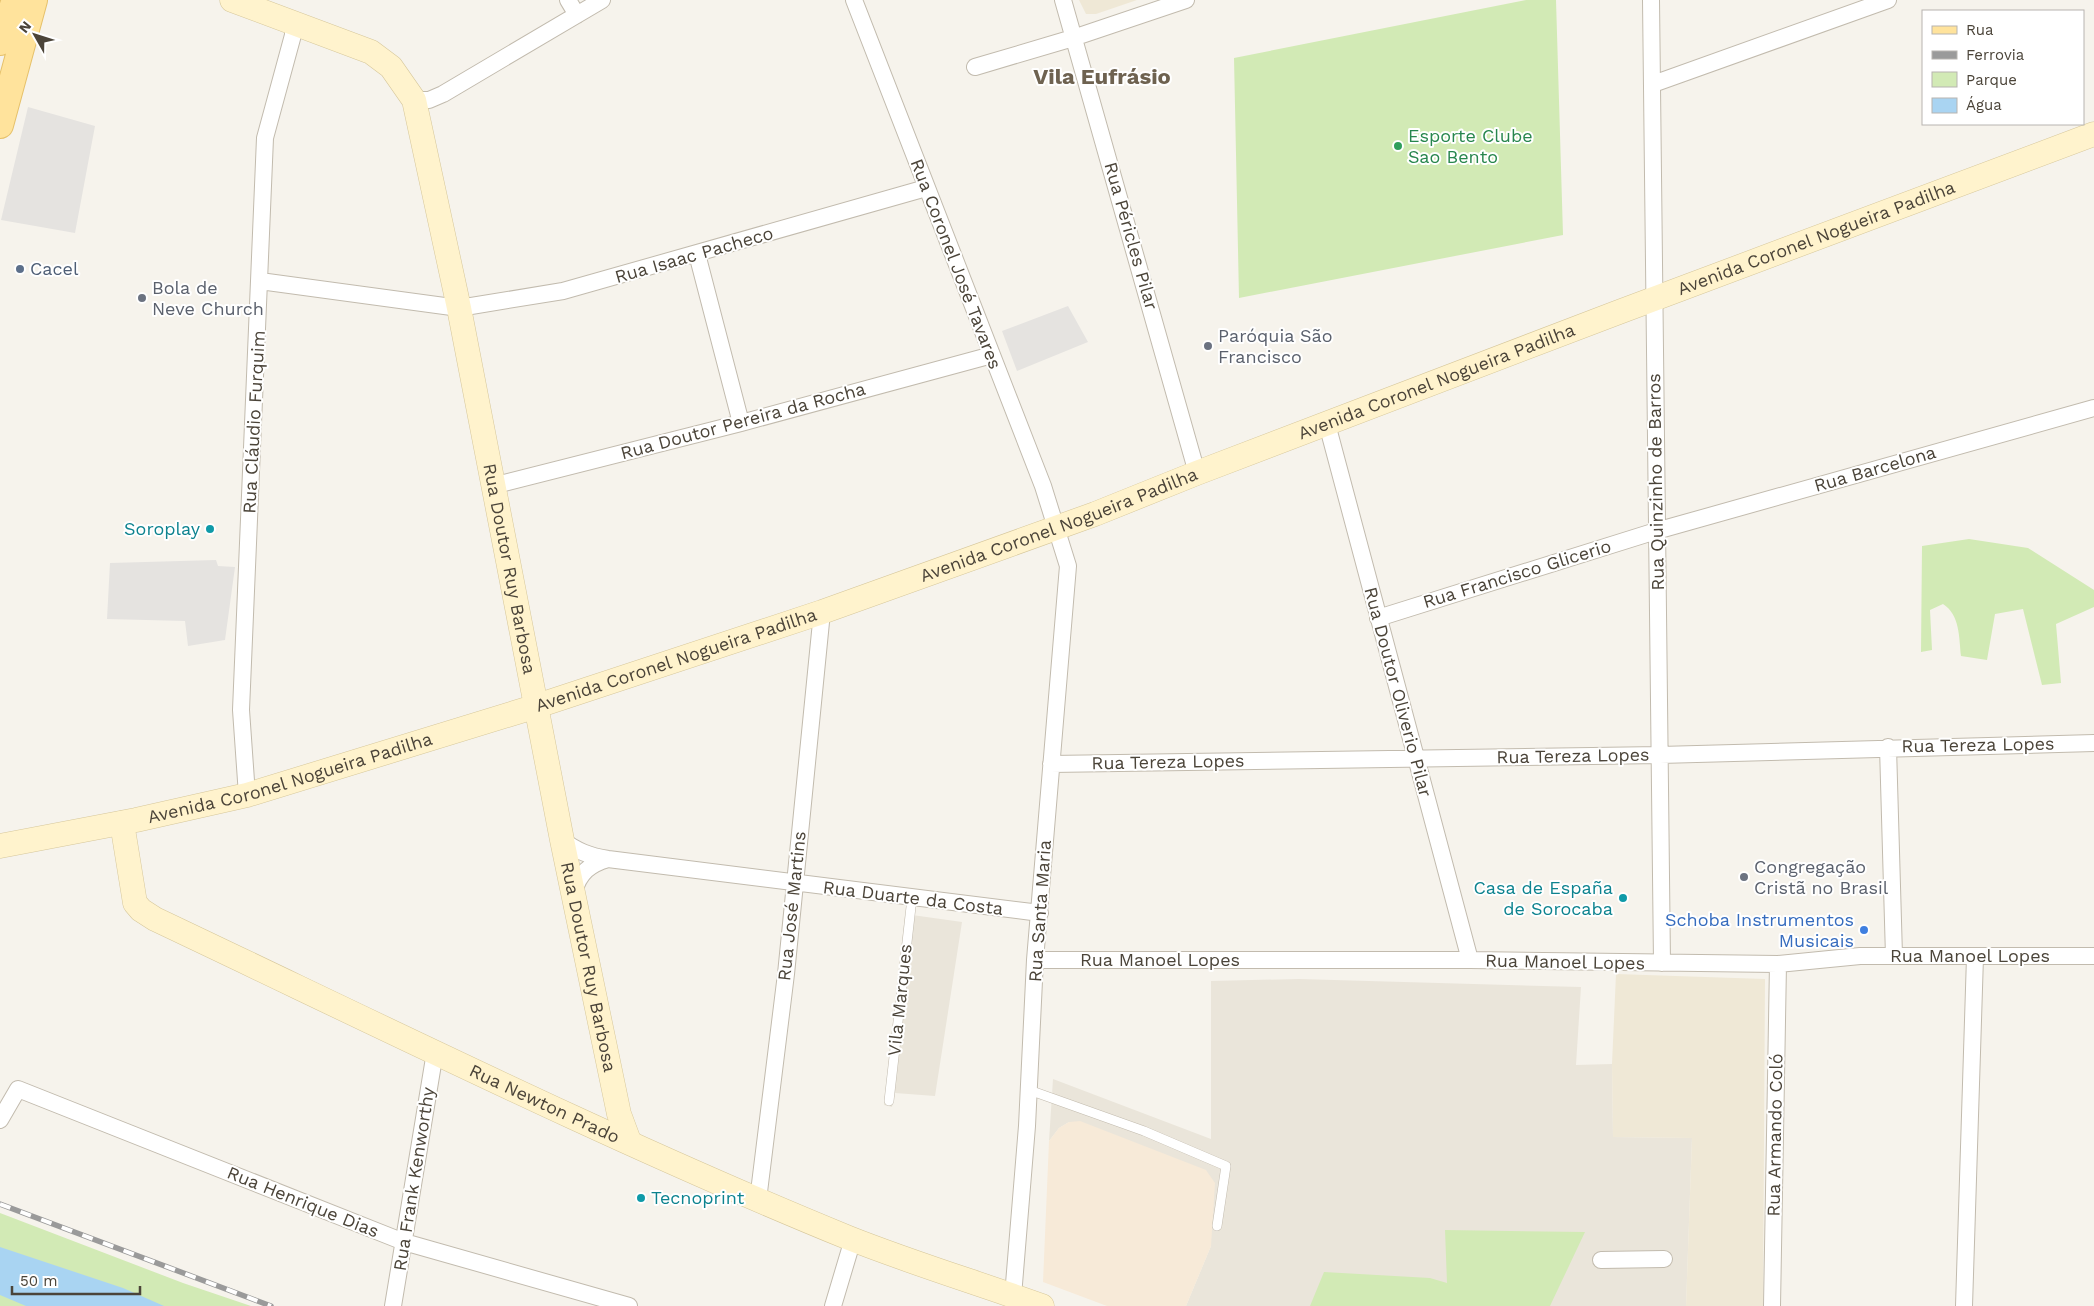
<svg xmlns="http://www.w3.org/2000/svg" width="2094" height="1306" viewBox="0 0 2094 1306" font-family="'Work Sans',sans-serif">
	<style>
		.residential { fill: #eae5da }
		.commercial { fill: #f7ead8 }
		.education { fill: #efe8d6 }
		.green { fill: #d2eab5 }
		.parking { fill: #e5e3e0 }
		.water { fill: #a9d4f2 }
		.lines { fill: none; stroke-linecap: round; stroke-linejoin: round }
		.lane-casing { stroke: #c2bbae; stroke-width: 10 }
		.street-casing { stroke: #c2bbae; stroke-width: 18 }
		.secondary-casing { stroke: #d6c79b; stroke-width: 25 }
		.primary-casing { stroke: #e6c16a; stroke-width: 28 }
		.lane { stroke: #fff; stroke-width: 9 }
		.street { stroke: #fff; stroke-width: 16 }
		.secondary { stroke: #fff3cd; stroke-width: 24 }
		.primary { stroke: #ffe39c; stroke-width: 26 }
		.rail-casing { stroke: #9a9a9a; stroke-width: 5.5 }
		.rail { stroke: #fff; stroke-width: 4; stroke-dasharray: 11; stroke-linecap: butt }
		.leisure-dot { fill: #2e9e5b; stroke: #fff; stroke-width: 2 }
		.service-dot { fill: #5c6f8a; stroke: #fff; stroke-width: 2 }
		.worship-dot { fill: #6b7280; stroke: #fff; stroke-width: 2 }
		.culture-dot { fill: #0f9aa8; stroke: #fff; stroke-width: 2 }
		.shop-dot { fill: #3f7fe0; stroke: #fff; stroke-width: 2 }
		.labels { text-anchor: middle; stroke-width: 4; stroke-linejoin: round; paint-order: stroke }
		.leisure-label { font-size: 18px; fill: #27864d; stroke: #fff; text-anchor: start }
		.street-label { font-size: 18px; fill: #4b4439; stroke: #fff }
		.service-label { font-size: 18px; fill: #4e5e75; stroke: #fff; text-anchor: start }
		.worship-label { font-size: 18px; fill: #5b616d; stroke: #fff; text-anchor: start }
		.culture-label { font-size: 18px; fill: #0d838f; stroke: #fff; text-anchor: end }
		.shop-label { font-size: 18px; fill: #366cbe; stroke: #fff; text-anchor: end }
		.district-label { font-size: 22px; font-weight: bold; fill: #6e6250; stroke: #fff }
	</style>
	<rect width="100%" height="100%" fill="#f6f3ec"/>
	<path class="residential" d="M905,914L962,922L935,1096L895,1093L892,1107L884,1105Z
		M1299,979L1581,987L1576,1065L1612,1064L1613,1137L1692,1138L1686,1306H1186L1211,1246L1069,1122L1059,1128L1049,1141L1053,1079L1211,1139V981Z"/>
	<path class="commercial" d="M1080,1121L1206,1170L1215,1183L1211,1246L1186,1306H1107L1043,1282L1049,1141L1059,1128L1069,1122Z"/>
	<path class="education" d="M1079,0H1137L1096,14H1086Z
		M1616,974L1765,979L1763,1306H1686L1692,1138L1613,1137L1612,1064Z"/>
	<path class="green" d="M1526,0H1556L1563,235L1239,298L1234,58Z
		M1969,539L2028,548L2094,590V607L2056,624L2061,683L2042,685L2023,609L1995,614L1987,660L1961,656C1959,637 1960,615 1943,604L1930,610L1932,650L1921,652L1922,546Z
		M0,1213L183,1283L251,1306H0Z
		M1445,1230L1585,1232L1550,1306H1310L1324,1272L1430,1278L1447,1283Z"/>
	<path class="parking" d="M28,107L95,126L75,233L1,220Z
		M1068,306L1088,342L1017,371L1002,331Z
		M216,560L218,566L235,567L225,640L188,646L185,621L107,619L110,563Z"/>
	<path class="water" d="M0,1247L123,1288L164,1306H26L0,1295Z"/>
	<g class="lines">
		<g class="lane-casing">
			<path id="lane" d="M1029,1090L1144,1131L1226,1166L1217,1226
				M889,1101L912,898"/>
		</g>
		<g class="street-casing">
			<path id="street" d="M568,0L577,15
				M854,0L1043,486L1068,566L1035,960L1027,1126L1013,1296
				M1063,0L1197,473
				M1651,0L1662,963
				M975,67L1073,38L1186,0
				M1653,84L1888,0
				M414,100H429L443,94L602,0
				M697,254L741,423
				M260,281L459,308L563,291L926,188
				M1327,424L1470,960
				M492,486L741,423L992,355
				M1378,618L1656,531L2094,408
				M1888,747L1894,956
				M1051,764L1660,755L2094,743
				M247,795L241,710L265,138L293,35V22
				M562,840C577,851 589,856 608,859L1040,913
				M574,892C579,873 590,864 608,859
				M1035,960H1470L1778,964L1860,956H2094
				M0,1120L18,1089L404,1242L629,1306
				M758,1200L786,974L822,612
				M1601,1260L1664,1259
				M393,1306L435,1052
				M833,1306L853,1239
				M1772,1306L1778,964
				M1964,1306L1975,957"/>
		</g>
		<g class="secondary-casing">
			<g id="secondary">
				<path id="s1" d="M232,0L371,52L391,67L414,100L459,308L562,840L619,1114L629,1141"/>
				<path id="s2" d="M122,823L135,903L141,910L155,919C385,1028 614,1142 849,1238C912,1263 978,1283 1042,1306"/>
				<path id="s3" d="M0,846L136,820L247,795L537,706L822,612L1095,514L1197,473L1619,312L2094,134"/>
			</g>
		</g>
		<g class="primary-casing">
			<path id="primary" d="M0,42L15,0
				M0,125L34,0"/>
		</g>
		<use href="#lane" class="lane"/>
		<use href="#street" class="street"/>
		<use href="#secondary" class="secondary"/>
		<use href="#primary" class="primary"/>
		<g class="rail-casing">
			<path id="rail" d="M0,1204L271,1306"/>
		</g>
		<use href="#rail" class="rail"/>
	</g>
	<circle class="leisure-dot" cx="1398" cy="146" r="5"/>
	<circle class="service-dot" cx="20" cy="269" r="5"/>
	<g class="worship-dot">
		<circle cx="142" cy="298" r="5"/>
		<circle cx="1208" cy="346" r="5"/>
		<circle cx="1744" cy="877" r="5"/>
	</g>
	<g class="culture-dot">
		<circle cx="210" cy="529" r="5"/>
		<circle cx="1623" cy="898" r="5"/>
		<circle cx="641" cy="1198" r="5"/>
	</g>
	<circle class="shop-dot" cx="1864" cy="930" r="5"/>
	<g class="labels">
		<g class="leisure-label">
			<text x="1408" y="142">Esporte Clube<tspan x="1408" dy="21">Sao Bento</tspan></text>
		</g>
		<g class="street-label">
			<text transform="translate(1131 236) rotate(74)" y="6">Rua Péricles Pilar</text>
			<text dy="6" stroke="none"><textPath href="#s3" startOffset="1918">Avenida Coronel Nogueira Padilha</textPath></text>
			<text transform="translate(694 255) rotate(-16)" y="6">Rua Isaac Pacheco</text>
			<text transform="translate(956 264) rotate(69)" y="6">Rua Coronel José Tavares</text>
			<text dy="6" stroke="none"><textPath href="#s3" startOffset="1512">Avenida Coronel Nogueira Padilha</textPath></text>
			<text transform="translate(743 421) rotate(-15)" y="6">Rua Doutor Pereira da Rocha</text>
			<text transform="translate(254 422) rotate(-87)" y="6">Rua Cláudio Furquim</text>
			<text transform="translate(1875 469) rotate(-16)" y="6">Rua Barcelona</text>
			<text transform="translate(1656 482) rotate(-91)" y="6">Rua Quinzinho de Barros</text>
			<text dy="6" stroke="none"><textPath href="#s3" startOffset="1108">Avenida Coronel Nogueira Padilha</textPath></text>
			<text dy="6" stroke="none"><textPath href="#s1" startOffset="692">Rua Doutor Ruy Barbosa</textPath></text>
			<text transform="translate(1517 574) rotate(-17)" y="6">Rua Francisco Glicerio</text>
			<text dy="6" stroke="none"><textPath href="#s3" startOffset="702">Avenida Coronel Nogueira Padilha</textPath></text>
			<text transform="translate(1398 692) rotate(75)" y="6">Rua Doutor Oliverio Pilar</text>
			<text transform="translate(1978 745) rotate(-1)" y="6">Rua Tereza Lopes</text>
			<text transform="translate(1573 756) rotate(-1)" y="6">Rua Tereza Lopes</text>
			<text transform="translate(1168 762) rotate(-1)" y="6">Rua Tereza Lopes</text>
			<text dy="6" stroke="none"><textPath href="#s3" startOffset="298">Avenida Coronel Nogueira Padilha</textPath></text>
			<text transform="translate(913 898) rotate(7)" y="6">Rua Duarte da Costa</text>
			<text transform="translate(792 906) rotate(-84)" y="6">Rua José Martins</text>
			<text transform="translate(1040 911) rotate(-86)" y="6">Rua Santa Maria</text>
			<text x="1970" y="962">Rua Manoel Lopes</text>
			<text x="1160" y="966">Rua Manoel Lopes</text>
			<text transform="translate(1565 962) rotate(1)" y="6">Rua Manoel Lopes</text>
			<text dy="6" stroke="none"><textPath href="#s1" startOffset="1098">Rua Doutor Ruy Barbosa</textPath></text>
			<text transform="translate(900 1000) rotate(-84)" y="6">Vila Marques</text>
			<text dy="6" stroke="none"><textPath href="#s2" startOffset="538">Rua Newton Prado</textPath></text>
			<text transform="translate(1775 1135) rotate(-89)" y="6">Rua Armando Coló</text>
			<text transform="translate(414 1179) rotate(-81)" y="6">Rua Frank Kenworthy</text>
			<text transform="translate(303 1202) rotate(22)" y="6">Rua Henrique Dias</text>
		</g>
		<g class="service-label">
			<text x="30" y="275">Cacel</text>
		</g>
		<g class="worship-label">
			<text x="152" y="294">Bola de<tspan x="152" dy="21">Neve Church</tspan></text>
			<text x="1218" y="342">Paróquia São<tspan x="1218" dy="21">Francisco</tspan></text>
			<text x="1754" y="873">Congregação<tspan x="1754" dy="21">Cristã no Brasil</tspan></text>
		</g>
		<g class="culture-label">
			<text x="200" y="535">Soroplay</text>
			<text x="1613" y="894">Casa de España<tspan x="1613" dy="21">de Sorocaba</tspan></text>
			<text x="651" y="1204" text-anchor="start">Tecnoprint</text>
		</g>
		<g class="shop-label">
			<text x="1854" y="926">Schoba Instrumentos<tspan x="1854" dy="21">Musicais</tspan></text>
		</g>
		<g class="district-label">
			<text x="1102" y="84">Vila Eufrásio</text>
		</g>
	</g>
	<rect x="1922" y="10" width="162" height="115" fill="#ffffff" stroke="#b7b4b0"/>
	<rect x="1932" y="26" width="25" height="8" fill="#ffe39c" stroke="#b7b4b0"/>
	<text x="1966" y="35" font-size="15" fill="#4b4439">Rua</text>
	<rect x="1932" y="51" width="25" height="8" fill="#9a9a9a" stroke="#b7b4b0"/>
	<text x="1966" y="60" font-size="15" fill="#4b4439">Ferrovia</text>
	<rect x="1932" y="72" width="25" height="15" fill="#d2eab5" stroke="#b7b4b0"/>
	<text x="1966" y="85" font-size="15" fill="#4b4439">Parque</text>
	<rect x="1932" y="98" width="25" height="15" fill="#a9d4f2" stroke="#b7b4b0"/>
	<text x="1966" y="110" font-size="15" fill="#4b4439">Água</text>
	<g transform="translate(35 35) rotate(309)" stroke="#ffffff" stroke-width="4" paint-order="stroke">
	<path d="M0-4L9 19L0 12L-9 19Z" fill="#4b4439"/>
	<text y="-8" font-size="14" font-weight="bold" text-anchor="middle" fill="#4b4439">N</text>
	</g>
	<path d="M12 1286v8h128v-8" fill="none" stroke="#4b4439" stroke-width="2.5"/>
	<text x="20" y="1286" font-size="15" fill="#4b4439" stroke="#ffffff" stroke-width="4" paint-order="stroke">50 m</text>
</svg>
